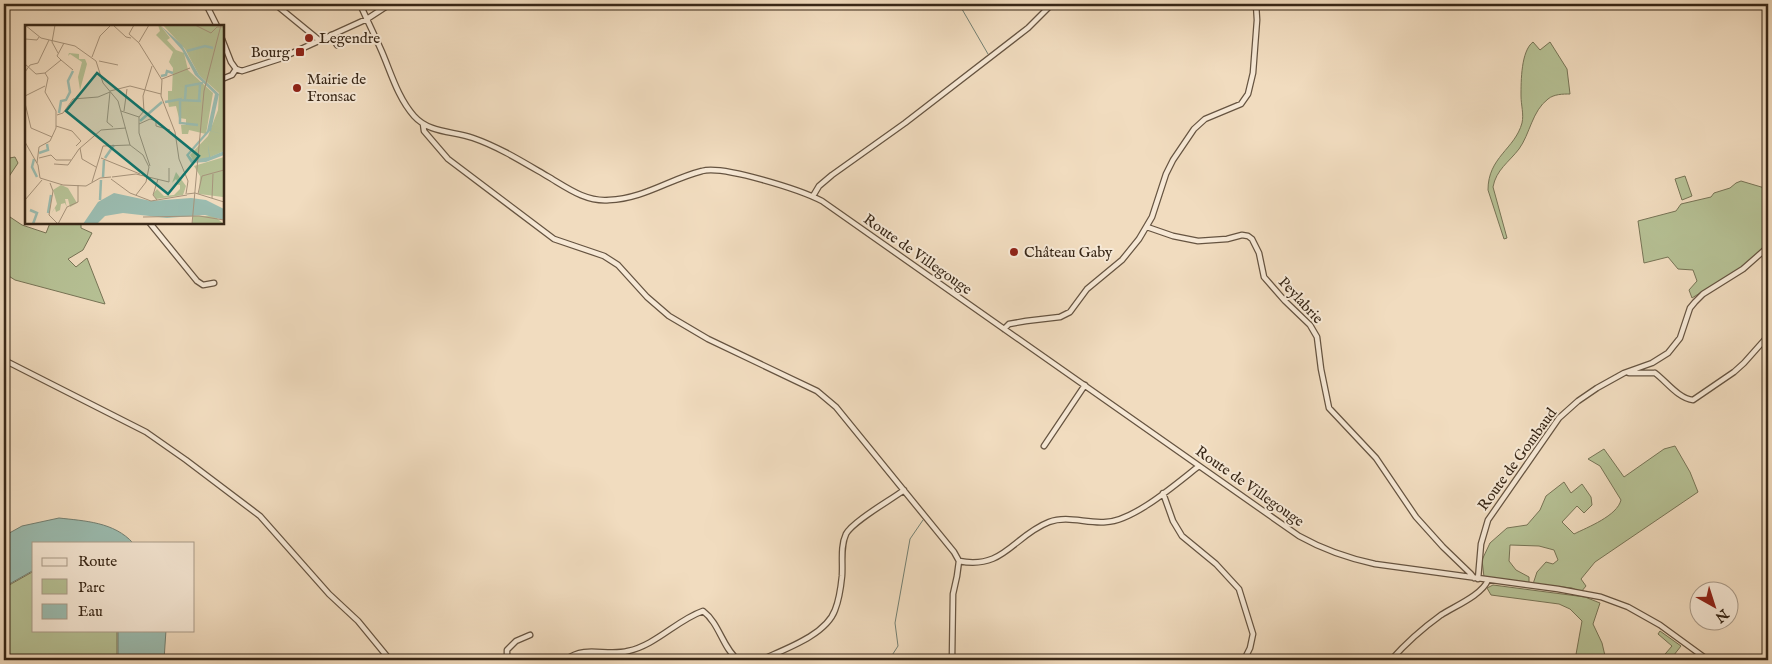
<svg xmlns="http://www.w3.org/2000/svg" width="1772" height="664" viewBox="0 0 1772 664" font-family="'IM FELL English',serif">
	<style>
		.green { fill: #b6c195; stroke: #777456 }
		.water { fill: #9bbcb0; stroke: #738073 }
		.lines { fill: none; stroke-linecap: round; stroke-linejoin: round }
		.stream { stroke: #738073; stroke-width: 1 }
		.minor-casing { stroke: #665441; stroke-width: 7 }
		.minor { stroke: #f6e8d5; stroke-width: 4.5 }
		.poi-dot { fill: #8f2418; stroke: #f6e8d5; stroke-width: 2 }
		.labels { text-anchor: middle; stroke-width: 4; stroke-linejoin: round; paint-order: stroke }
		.poi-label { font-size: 15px; fill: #382717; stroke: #f6e8d5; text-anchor: start }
		.street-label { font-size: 15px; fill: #382717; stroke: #f6e8d5 }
		.inset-river { fill: none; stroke: #9bbcb0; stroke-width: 2.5 }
		.inset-road { fill: none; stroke: #a7947c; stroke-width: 1 }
		.view { fill: #0f766e; fill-opacity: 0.15; stroke: #0f766e; stroke-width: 2.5 }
		.inset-edge { fill: none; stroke: #382717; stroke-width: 2.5 }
	</style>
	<rect width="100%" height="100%" fill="#f1dcbf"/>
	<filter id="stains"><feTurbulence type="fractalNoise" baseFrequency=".004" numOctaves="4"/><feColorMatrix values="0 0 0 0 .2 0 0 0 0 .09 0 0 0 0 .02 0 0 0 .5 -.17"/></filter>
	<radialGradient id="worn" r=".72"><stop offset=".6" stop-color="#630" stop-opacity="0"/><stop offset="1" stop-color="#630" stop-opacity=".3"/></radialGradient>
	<path class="green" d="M1533,42L1540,50L1550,42L1567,69L1570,94C1563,94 1554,94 1548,99C1532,111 1530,134 1519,149C1509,162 1496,170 1493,187L1507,238L1504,239L1488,190C1488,157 1515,149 1522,123C1524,114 1521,105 1521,96C1521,81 1521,51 1533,42Z
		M15,157L18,163L4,184V159Z
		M1685,176L1692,196L1682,200L1675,179Z
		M1741,181L1768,189V243L1743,266L1692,298L1689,290L1697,281L1693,270L1678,269L1668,257L1644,263L1638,221L1676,211L1681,204L1711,197L1714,193L1730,188L1736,183Z
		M4,213L22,225L46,233L50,223H81V228L92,233L83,250L68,259L76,267L87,258L105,304L15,280L4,273Z
		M1675,446L1690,472L1698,492L1595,562L1581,579L1586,586L1581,592L1572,588L1533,584L1537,572L1546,562L1553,564L1558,560L1554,550L1539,546L1510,545L1509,561L1516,570L1529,577V583L1484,577L1482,560L1490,543L1507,528L1527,525L1540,510L1546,496L1564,482L1571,493L1582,484L1591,497L1592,505L1584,513L1577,506L1562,522L1574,534C1588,527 1617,516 1621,500L1600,466L1588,459L1604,449L1624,477L1664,449Z
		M34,571V630H117V660H4V588Z
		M1493,585L1585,597L1600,603L1593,624L1602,643L1606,660H1575L1582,621L1570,609L1559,604L1491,595L1487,588Z
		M1660,631L1681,646L1670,660H1660L1672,646L1658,634Z"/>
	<path class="water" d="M59,518C85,521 114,522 133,543H34V570L4,587V536L22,526Z
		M118,630H166L164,660H118Z"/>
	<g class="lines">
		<path class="stream" d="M959,4L988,54
			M889,660L898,646L895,623L910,539L923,520"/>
		<g class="minor-casing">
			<path id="minor" d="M206,4L217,26
				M275,4L319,40
				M360,4C367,20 375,36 382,52C391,73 398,98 414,116C429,133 453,131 473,138C499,147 523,162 547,176C566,187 585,202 609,200C643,199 670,179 702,171C723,165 801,190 822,201L1299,536C1324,550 1347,558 1375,564L1558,589L1601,597L1628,607L1660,625L1708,660
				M331,35L337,45
				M222,39L231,62L236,69
				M236,69L242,71L279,59L367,19L390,4
				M222,79L232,75L236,69
				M423,124L424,131L448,159L554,239L604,256L618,265L647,297L669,316L708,339L817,391L836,407L954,552L959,561C1004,570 1013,536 1049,522C1068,515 1087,524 1106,522C1134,521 1177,483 1199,466
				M813,196L819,186L832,175L905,123L1028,28L1052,4
				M149,222L197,281L203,285L214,283
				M1147,227L1173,236L1198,241L1227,239L1242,235L1248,236L1252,239L1259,253L1264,277L1285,301L1310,325L1317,337L1321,369L1329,408L1376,458L1416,517L1443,547L1471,574L1474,578
				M1004,329L1009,324L1026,321L1060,317L1070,312L1087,289L1122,260L1139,239L1152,217L1166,174L1173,160L1194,129L1205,119L1241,104L1248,94L1253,73L1257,20L1256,4
				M4,360L146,432L186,460L260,516L329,594L358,621L390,660
				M1629,373H1655
				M1655,373C1666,381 1679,399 1693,400L1734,372L1744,363L1768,336
				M1044,446L1085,385
				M1163,493L1173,521L1182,536L1216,564L1239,589L1253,634L1250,648L1244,660
				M1478,579L1481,544L1488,520L1559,418L1578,401L1597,388L1624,373L1652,363L1668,353L1680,338L1690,308L1695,302L1703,294L1743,269L1768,247
				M507,660V650L516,641L530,635
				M565,660C587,644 605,657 628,651C656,645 677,620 703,611C720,624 722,647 738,660
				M761,660C785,649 826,635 835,610C839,600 841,586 842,576C843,562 840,547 846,534C853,521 891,500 904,490
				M952,660L953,594L957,576L959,561
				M1391,660C1406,643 1423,628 1441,615C1455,606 1482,595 1488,580"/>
		</g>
		<use href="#minor" class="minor"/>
	</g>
	<g class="poi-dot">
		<circle cx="309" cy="38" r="5"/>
		<rect x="295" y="47" width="10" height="10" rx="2.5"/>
		<circle cx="297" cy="88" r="5"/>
		<circle cx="1014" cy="252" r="5"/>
	</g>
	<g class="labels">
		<g class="poi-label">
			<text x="319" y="43">Legendre</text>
			<text x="290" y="57" text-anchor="end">Bourg</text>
			<text x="307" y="84">Mairie de<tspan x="307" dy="17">Fronsac</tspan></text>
			<text x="1024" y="257">Château Gaby</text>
		</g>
		<g class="street-label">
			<text transform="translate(918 254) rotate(35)" y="5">Route de Villegouge</text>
			<text transform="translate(1301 300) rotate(47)" y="5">Peylabrie</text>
			<text transform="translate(1517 459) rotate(-54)" y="5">Route de Gombaud</text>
			<text transform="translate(1250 486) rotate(35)" y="5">Route de Villegouge</text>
		</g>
	</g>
	<g transform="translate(25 25)">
		<rect width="199" height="199" fill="#f1dcbf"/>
		<path d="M133,0H135L145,13L142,15L151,25L159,28L163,45L188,68L181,109L164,105L163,109H157L156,100H161V94L154,93L151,81L144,82L143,77L154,74L143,76V66H147L148,43L144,37L148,27L131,10L135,6ZM138,0H199V126L179,135H168L165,130L183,111L193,85L194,68L174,50L160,24ZM44,28L54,29V34H60L62,39L55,65L53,52L57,37L45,29L43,31ZM199,132L198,172L174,169L175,151L169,141ZM151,147L161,161L158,170L131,174L128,169L132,164L139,171L149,170L155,164V160L150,159L153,158L151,154L147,158ZM36,160L43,163L52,178L45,182L43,174H40L42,183L40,178L36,179L35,185L31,187L30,183L26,189L32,179L28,165ZM168,191H189L199,199H167Z" fill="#b6c195"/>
		<path d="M135,0L157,20L174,50L194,69L186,106L197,109L185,106L164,130L168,135L184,132L183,119L185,132L199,126V130L181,137L166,138L161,130L182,106L190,69L170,50L157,25ZM89,168L126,176L166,173L181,175L199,184V195L180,190L142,193L98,188L80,191L72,199H58L73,177Z" fill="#9bbcb0"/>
		<path class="inset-river" d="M162,26L180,21L188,23M136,51L141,50L142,46L148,48M160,74L161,61L178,58M174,75L175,60M140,77L157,74M34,88L36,76L41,75L45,67L43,56L48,46M115,96L137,77M173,100L155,98V75L176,76M14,128L23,125L22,119M80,133L89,120M9,134L7,142L12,152M78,152L79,135M75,175L76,155M5,185L12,188L8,199M23,188L26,170"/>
		<path class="inset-road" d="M0,0L16,13L50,21L71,36L78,58L93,76L105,120L118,130L124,142L121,157L111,170M30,0L27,17L33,28M88,0L101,12L106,13M109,0L104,9L114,18L137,55L136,71L150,107L154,134L163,156L161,169M170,0L186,8L192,2H199M0,14L12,15L14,12M114,17L124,0M67,32L75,11L86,0M36,35L48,45M74,36L93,40M0,39L11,49L20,48M0,47L5,40L13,38L24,15M137,54L165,43M85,66L105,61L136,69M85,67L82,97L88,102M0,71L20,61M0,78L6,103L27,112M96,86L114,92V108L125,141M99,86L102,64M32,90L38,88L48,74L73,72L85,67M114,92L119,86L118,71L127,41M114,99L125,94L131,96V101L145,105M31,101L47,106L56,116L51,121M0,117L13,140L15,153M55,123L57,134L71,142M14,133L26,130L31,135H46M76,133L115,149M12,138L14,122L25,116L31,103V86L20,67L23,53L20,48L36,35L32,31L39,18M29,139L43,140L54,124L76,105L101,103M87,152L111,149L144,157V143M15,153L38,160L61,161L75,153L86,152M86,154L105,168L126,176L162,170M67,157L78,121L105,120M25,158L28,166L24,190L32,198M162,169L170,168L199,177M173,169L177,151L199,145M187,173L188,149M0,175L17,155M132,175L128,170L133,154M118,192L174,191L199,195M33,199L42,182L53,177V160M167,199L179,66L196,0"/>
		<path class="view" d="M72,48L174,131L143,169L41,86Z"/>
		<rect width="199" height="199" class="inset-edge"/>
	</g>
	<rect width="1772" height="664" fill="none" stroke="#f1dcbf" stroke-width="20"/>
	<rect x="5" y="5" width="1762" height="654" fill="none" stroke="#382717" stroke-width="2.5"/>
	<rect x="10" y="10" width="1752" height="644" fill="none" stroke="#382717"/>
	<rect x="32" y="542" width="162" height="90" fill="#f6e8d5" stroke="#aa9b89"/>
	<rect x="42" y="558" width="25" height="8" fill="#f6e8d5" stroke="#aa9b89"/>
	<text x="78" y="566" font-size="15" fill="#382717">Route</text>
	<rect x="42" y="579" width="25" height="15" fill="#b6c195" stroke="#aa9b89"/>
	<text x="78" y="592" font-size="15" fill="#382717">Parc</text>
	<rect x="42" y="604" width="25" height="15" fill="#9bbcb0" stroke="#aa9b89"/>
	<text x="78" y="616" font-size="15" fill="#382717">Eau</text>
	<g transform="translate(1714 606) rotate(141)"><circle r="24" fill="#f6e8d5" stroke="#aa9b89"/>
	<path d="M0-4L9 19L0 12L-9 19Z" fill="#8f2418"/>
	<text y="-8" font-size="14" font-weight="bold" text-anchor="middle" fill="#382717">N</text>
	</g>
	<rect width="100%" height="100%" filter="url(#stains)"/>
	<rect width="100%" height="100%" fill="url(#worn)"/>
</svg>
